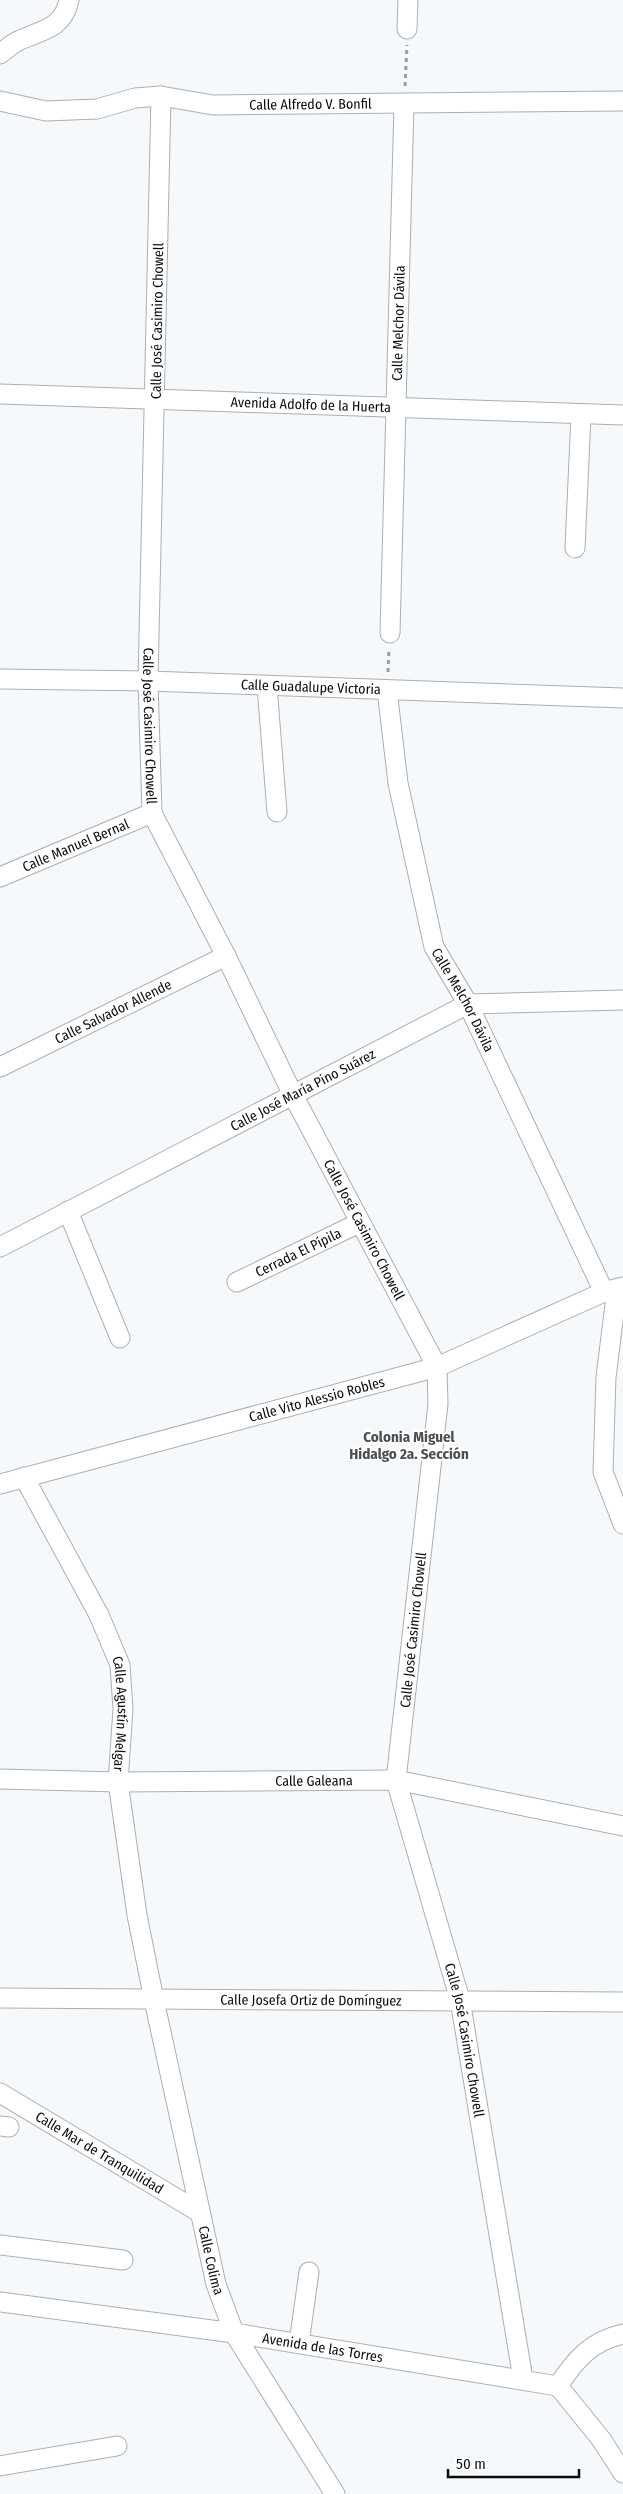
<svg xmlns="http://www.w3.org/2000/svg" width="623" height="2494" viewBox="0 0 623 2494" font-family="'Fira Sans Condensed',sans-serif">
	<style>
		.lines { fill: none; stroke-linecap: round; stroke-linejoin: round }
		.street-casing { stroke: #acaeb0; stroke-width: 21 }
		.path { stroke: #9b9d9f; stroke-width: 3; stroke-dasharray: 4 4; stroke-linecap: butt }
		.street { stroke: #fff; stroke-width: 19 }
		.labels { text-anchor: middle; stroke-width: 4; stroke-linejoin: round; paint-order: stroke }
		.street-label { font-size: 14px; fill: #0c0c0d; stroke: #fff }
		.neighbourhood-label { font-size: 15px; font-weight: bold; fill: #4c4e4f; stroke: #fff }
	</style>
	<rect width="100%" height="100%" fill="#f6f9fb"/>
	<g class="lines">
		<g class="street-casing">
			<g id="street">
				<path d="M407,29L408,0"/>
				<path d="M0,54C5,50 11,45 16,42C40,30 63,30 69,0"/>
				<path id="s1" d="M161,96L148,681L152,813L226,956L293,1095L437,1367L438,1404L396,1780L460,2000L523,2379"/>
				<path id="s2" d="M0,101L46,111L97,109L135,98L161,96L213,105L623,101"/>
				<path id="s3" d="M0,394L623,415"/>
				<path d="M575,548L581,415"/>
				<path id="s4" d="M390,633L404,104"/>
				<path id="s5" d="M0,679L148,681L623,698"/>
				<path d="M267,686L277,812"/>
				<path id="s6" d="M387,690L398,783L434,947L468,1004L604,1292"/>
				<path id="s7" d="M0,877L152,813"/>
				<path id="s8" d="M0,1067L226,956"/>
				<path d="M68,1211L120,1338"/>
				<path id="s9" d="M0,1247L468,1004L623,1000"/>
				<path id="s10" d="M237,1282L359,1223"/>
				<path d="M617,1289L606,1377L603,1472L623,1524"/>
				<path id="s11" d="M24,1477L99,1615L120,1665L123,1709L118,1782L137,1915L154,2000L216,2284L234,2333L335,2494"/>
				<path id="s12" d="M0,1484L437,1367L604,1292L623,1287"/>
				<path id="s13" d="M0,1779L118,1782L396,1780L623,1826"/>
				<path id="s14" d="M0,1998L623,2002"/>
				<path id="s15" d="M0,2093L199,2212"/>
				<path d="M0,2126L9,2127"/>
				<path d="M0,2245L123,2260"/>
				<path id="s16" d="M0,2302L234,2333L558,2386"/>
				<path d="M299,2343L309,2272"/>
				<path d="M558,2386L601,2439L623,2473"/>
				<path d="M558,2386C575,2360 591,2341 623,2334"/>
				<path d="M0,2466L117,2446"/>
			</g>
		</g>
		<path class="path" d="M405,86L407,45
			M388,672L389,648"/>
		<use href="#street" class="street"/>
	</g>
	<g class="labels">
		<g class="street-label">
			<text dy="5" stroke="none"><textPath href="#s2" startOffset="314">Calle Alfredo V. Bonfil</textPath></text>
			<text transform="translate(157 321) rotate(-89)" y="5">Calle José Casimiro Chowell</text>
			<text dy="5" stroke="none"><textPath href="#s4" startOffset="310">Calle Melchor Dávila</textPath></text>
			<text dy="5" stroke="none"><textPath href="#s3" startOffset="311">Avenida Adolfo de la Huerta</textPath></text>
			<text dy="5" stroke="none"><textPath href="#s5" startOffset="311">Calle Guadalupe Victoria</textPath></text>
			<text dy="5" stroke="none"><textPath href="#s1" startOffset="630">Calle José Casimiro Chowell</textPath></text>
			<text dy="5" stroke="none"><textPath href="#s7" startOffset="82">Calle Manuel Bernal</textPath></text>
			<text dy="5" stroke="none"><textPath href="#s6" startOffset="322">Calle Melchor Dávila</textPath></text>
			<text dy="5" stroke="none"><textPath href="#s8" startOffset="126">Calle Salvador Allende</textPath></text>
			<text dy="5" stroke="none"><textPath href="#s9" startOffset="341">Calle José María Pino Suárez</textPath></text>
			<text dy="5" stroke="none"><textPath href="#s1" startOffset="1185">Calle José Casimiro Chowell</textPath></text>
			<text dy="5" stroke="none"><textPath href="#s10" startOffset="68">Cerrada El Pípila</textPath></text>
			<text dy="5" stroke="none"><textPath href="#s12" startOffset="328">Calle Vito Alessio Robles</textPath></text>
			<text transform="translate(413 1630) rotate(-84)" y="5">Calle José Casimiro Chowell</text>
			<text dy="5" stroke="none"><textPath href="#s11" startOffset="260">Calle Agustín Melgar</textPath></text>
			<text dy="5" stroke="none"><textPath href="#s13" startOffset="314">Calle Galeana</textPath></text>
			<text dy="5" stroke="none"><textPath href="#s14" startOffset="311">Calle Josefa Ortiz de Domínguez</textPath></text>
			<text dy="5" stroke="none"><textPath href="#s1" startOffset="2025">Calle José Casimiro Chowell</textPath></text>
			<text dy="5" stroke="none"><textPath href="#s15" startOffset="116">Calle Mar de Tranquilidad</textPath></text>
			<text dy="5" stroke="none"><textPath href="#s11" startOffset="816">Calle Colima</textPath></text>
			<text dy="5" stroke="none"><textPath href="#s16" startOffset="326">Avenida de las Torres</textPath></text>
		</g>
		<g class="neighbourhood-label">
			<text x="409" y="1442">Colonia Miguel<tspan x="409" dy="17">Hidalgo 2a. Sección</tspan></text>
		</g>
	</g>
	<path d="M448 2469v8h131v-8" fill="none" stroke="#0c0c0d" stroke-width="2.5"/>
	<text x="456" y="2469" font-size="15" fill="#0c0c0d" stroke="#ffffff" stroke-width="4" paint-order="stroke">50 m</text>
</svg>
